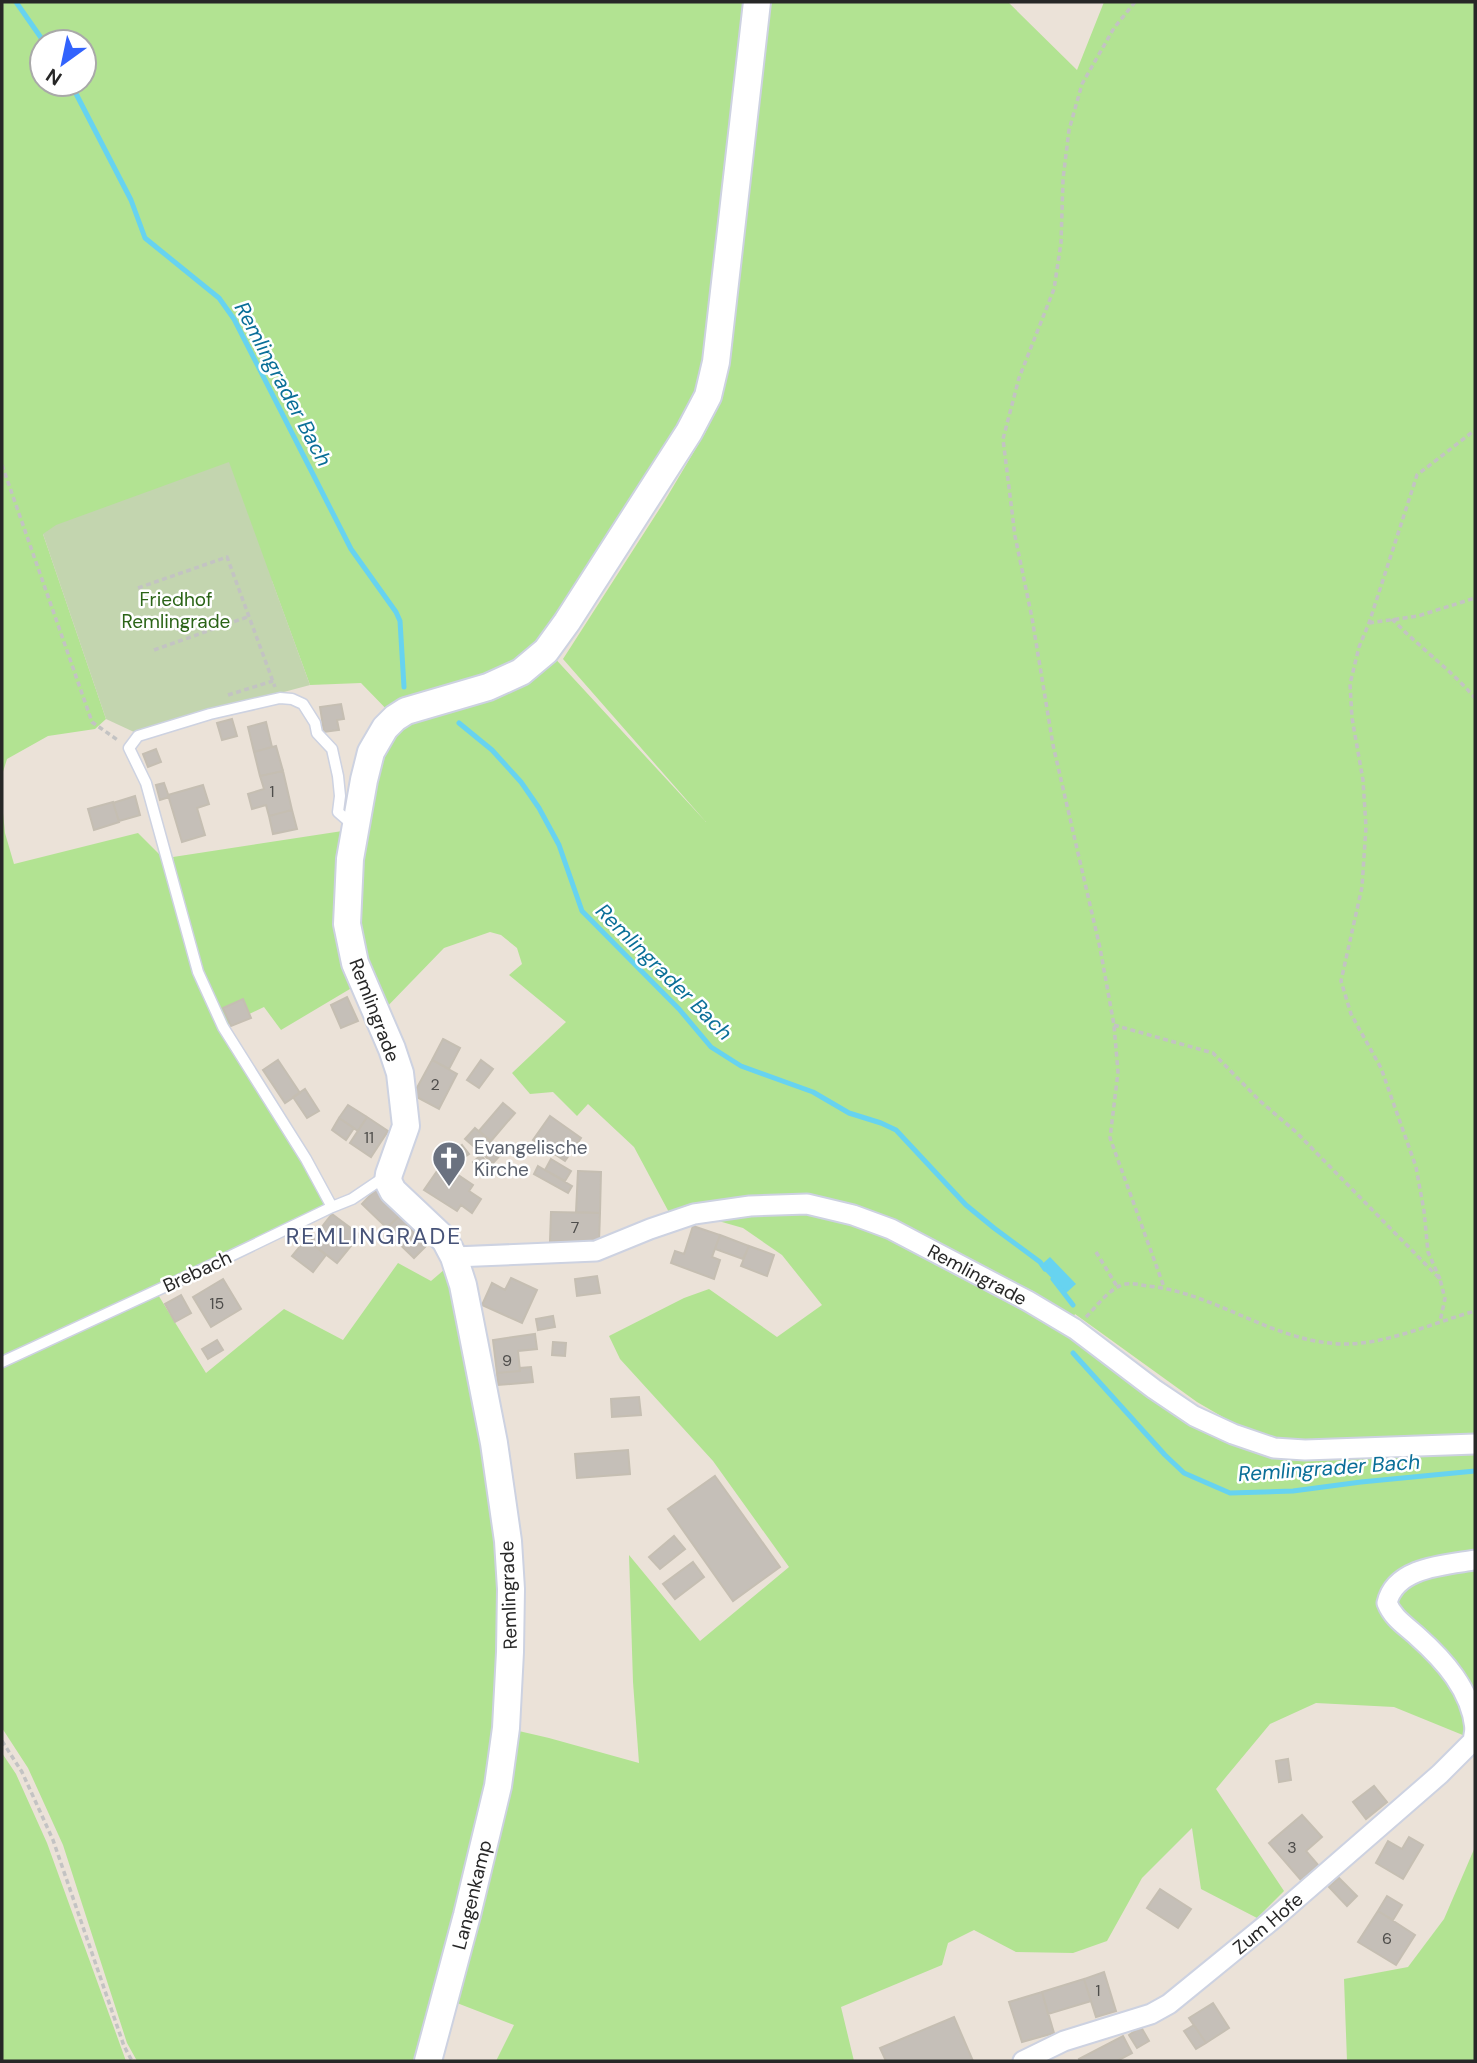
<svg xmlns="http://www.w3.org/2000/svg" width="1477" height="2063" viewBox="0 0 1477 2063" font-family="'DM Sans',sans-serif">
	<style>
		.green { fill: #b2e392; fill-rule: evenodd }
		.cemetery { fill: #c3d5af }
		.water { fill: #67d3f0 }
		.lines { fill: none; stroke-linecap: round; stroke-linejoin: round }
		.stream { stroke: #67d3f0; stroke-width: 5 }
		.building { fill: #c5bfb8; stroke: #c5beb2; stroke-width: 2 }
		.lane-casing { stroke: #cdd2e1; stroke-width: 13 }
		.street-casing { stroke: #cdd2e1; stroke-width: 23 }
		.secondary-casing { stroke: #cdd2e1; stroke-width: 30 }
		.path { stroke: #c3c3c3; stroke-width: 3.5; stroke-dasharray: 5 3.5; stroke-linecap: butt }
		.lane { stroke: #fff; stroke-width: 10 }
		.street { stroke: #fff; stroke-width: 19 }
		.secondary { stroke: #fff; stroke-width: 26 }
		.labels { text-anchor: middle; stroke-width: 5; stroke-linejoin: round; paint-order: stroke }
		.number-label { font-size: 16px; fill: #4e4d4b }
		.park-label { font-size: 19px; fill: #2b6417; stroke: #fff }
		.street-label { font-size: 19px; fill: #272727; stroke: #fff }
		.worship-label { font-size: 19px; fill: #5b616d; stroke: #fff; text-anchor: start }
		.water-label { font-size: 21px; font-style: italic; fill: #0a6f98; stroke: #fff }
		.quarter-label { font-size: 23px; letter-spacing: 2px; fill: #475378; stroke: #fff }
	</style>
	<rect width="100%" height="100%" fill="#ebe2d8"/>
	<path class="green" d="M2,2H757L716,362L546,651L395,718L361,683L310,685L272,581L43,534L106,719L95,729L48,736L7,759L2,775ZM42,42H84V84H42Z
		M769,2H1008L1077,70L1104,2H1475V1438L1264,1441L1197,1402L1075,1314L1071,1323L950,1261L1154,1389L1274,1448L1475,1444V1740L1394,1707L1316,1703L1270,1724L1216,1789L1284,1891L1257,1918L1201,1889L1192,1828L1142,1878L1107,1941L1073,1953L1016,1952L974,1930L948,1943L942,1965L841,2007L854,2061H496L514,2025L444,1998L506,1728L549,1738L639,1763L633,1682L629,1555L700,1641L789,1567L713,1461L620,1359L609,1336L684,1298L709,1289L777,1337L822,1305L782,1255L743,1228L694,1214L672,1218L634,1147L588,1104L577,1116L553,1092L530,1094L512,1073L566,1022L509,975L522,964L517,948L501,935L490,932L444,948L380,1014L358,961L359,822L397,719L550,653L706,822L563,659L664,502L705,433L720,401L731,350Z
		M2,803L5,833L14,864L138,833L163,858L198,972L223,1027L332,1207L2,1362Z
		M349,830L360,983L281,1030L264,1007L224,1026L199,972L181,901L173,857Z
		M398,1263L431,1281L452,1263L468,1340L505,1611L499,1726L423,2061H137L127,2043L63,1845L28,1768L2,1728V1365L157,1293L206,1373L284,1309L343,1340Z
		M2,1753L16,1774L47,1843L126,2061H2Z
		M1475,1847V2061H1347L1344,1979L1408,1967L1444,1919Z"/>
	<path class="cemetery" d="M229,462L310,685L134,732L106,719L43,534L56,525Z"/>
	<path class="water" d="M1050,1257L1076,1284L1066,1293L1040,1266Z"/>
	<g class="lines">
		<path class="stream" d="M16,2L44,42
			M71,84L131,200L145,238L219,298L234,319L351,549L396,612L400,621L404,687
			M459,723L492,750L521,782L539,808L559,845L582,911L679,1009L711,1047L741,1066L813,1092L849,1113L881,1123L896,1130L966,1205L994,1228L1040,1262L1045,1269
			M1053,1279L1073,1305
			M1073,1353L1165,1455L1184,1473L1230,1493L1293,1491L1361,1482L1475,1471"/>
	</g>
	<path class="building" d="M341,704L344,719L337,720L339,730L324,732L320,707Z
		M232,719L237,736L222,740L217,723Z
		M266,722L272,747L254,752L248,727Z
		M276,746L283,771L260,776L254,752Z
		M156,749L161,762L148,767L143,754Z
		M283,771L292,810L269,816L266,805L252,809L248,794L264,789L260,776Z
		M164,783L169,797L160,800L156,785Z
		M203,785L209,804L197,808L205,835L182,842L168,795Z
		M135,796L140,815L119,821L113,803Z
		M113,802L119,822L94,830L88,809Z
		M292,810L297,829L273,834L269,816Z
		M347,997L358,1021L341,1028L331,1005Z
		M243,999L251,1018L231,1026L223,1008Z
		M443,1039L460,1048L449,1069L432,1060Z
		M278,1060L300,1093L285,1103L263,1070Z
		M432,1060L457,1074L439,1109L413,1095Z
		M481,1060L493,1069L479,1088L467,1080Z
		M305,1089L319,1111L307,1118L293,1097Z
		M503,1103L515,1113L491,1141L479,1131Z
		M348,1105L367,1117L358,1131L339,1118Z
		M550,1116L581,1138L565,1161L533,1140Z
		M367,1117L388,1131L371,1157L350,1143Z
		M339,1118L354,1128L346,1140L332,1130Z
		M475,1128L503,1152L493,1163L465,1139Z
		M462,1145L469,1154L460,1160L454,1151Z
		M481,1155L487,1163L479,1169L473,1162Z
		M551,1159L571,1171L565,1181L545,1170Z
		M442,1164L473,1185L469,1191L481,1199L472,1213L461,1205L457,1211L424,1190Z
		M538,1166L572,1186L568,1193L534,1174Z
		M578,1171L601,1172L600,1213L576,1212Z
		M378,1187L403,1212L387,1228L362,1204Z
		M403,1212L432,1240L414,1258L385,1230Z
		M551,1212L600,1213L599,1242L550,1241Z
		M332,1214L360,1235L337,1263L310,1242Z
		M693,1226L720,1235L712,1257L720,1260L714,1279L671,1263L675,1251L684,1254Z
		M720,1235L749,1246L743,1259L715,1249Z
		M306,1239L326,1255L313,1272L292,1256Z
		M749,1246L774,1255L767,1276L741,1266Z
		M597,1276L600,1293L577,1296L575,1279Z
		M511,1278L537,1290L522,1323L482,1305L492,1283L505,1290Z
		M223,1279L241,1309L211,1327L193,1297Z
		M181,1295L191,1313L175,1322L165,1304Z
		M553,1316L555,1327L538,1330L536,1319Z
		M535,1334L537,1349L518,1351L520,1371L497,1373L493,1340Z
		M217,1340L223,1350L208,1359L202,1349Z
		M553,1342L566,1343L565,1356L552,1355Z
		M531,1367L533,1382L498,1385L497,1373L520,1371V1368Z
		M639,1397L641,1415L612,1417L611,1399Z
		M628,1450L630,1474L577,1478L575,1454Z
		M715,1476L780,1567L733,1601L668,1509Z
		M674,1536L685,1549L660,1569L649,1557Z
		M693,1562L704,1577L675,1599L663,1584Z
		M1288,1759L1291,1780L1279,1782L1276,1761Z
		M1374,1786L1387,1802L1366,1819L1353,1802Z
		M1302,1815L1322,1837L1306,1851L1318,1865L1301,1880L1269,1843Z
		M1409,1837L1423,1845L1403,1879L1376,1863L1388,1841L1402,1849Z
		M1339,1878L1357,1896L1347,1906L1329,1887Z
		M1160,1889L1191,1909L1178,1928L1147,1908Z
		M1387,1896L1402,1905L1393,1920L1378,1911Z
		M1378,1911L1415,1935L1396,1965L1358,1942Z
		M1104,1972L1116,2011L1096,2017L1084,1979Z
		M1084,1979L1091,2001L1048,2014L1042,1992Z
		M1042,1992L1054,2033L1022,2042L1009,2002Z
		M1213,2003L1229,2028L1206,2043L1189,2018Z
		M954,2017L973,2061H886L880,2048Z
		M1194,2025L1206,2043L1196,2049L1184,2031Z
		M1141,2027L1149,2041L1137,2048L1129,2035Z
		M1123,2036L1132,2053L1117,2061H1080L1079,2059Z"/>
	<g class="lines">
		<g class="lane-casing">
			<path id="lane" d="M332,1207L306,1159L223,1027L198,972L146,783L129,748L138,736L210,714L280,698L292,699L303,704L315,723L317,733L332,749L338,776L340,796L338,812L346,819L354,821
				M2,1362L216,1263L332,1207L352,1199L386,1176"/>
		</g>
		<g class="street-casing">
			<g id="street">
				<path id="s1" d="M454,1257L596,1251L650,1229L694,1214L750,1206L807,1204L853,1215L891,1229L1028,1301L1075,1329L1154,1389L1194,1416L1233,1434L1274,1448L1305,1450L1475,1444"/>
				<path d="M1475,1560C1445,1565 1395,1567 1387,1603C1393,1618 1405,1625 1417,1636C1444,1660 1471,1690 1475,1728"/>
				<path id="s2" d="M1023,2061L1064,2041L1151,2014L1169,2004L1272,1920L1440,1774L1473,1741L1475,1729"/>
			</g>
		</g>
		<g class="secondary-casing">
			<g id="secondary">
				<path id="s3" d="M428,2061L467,1915L498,1786L506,1728L510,1652L511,1589L508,1541L494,1443L463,1285L454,1257L445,1240L393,1191L388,1181L389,1174L406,1126L400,1073L392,1049L355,963L347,924L350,859L364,780L371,752L385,728L395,718L406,711L488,687L521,672L546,651L567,622L689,432L708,396L716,362L757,2"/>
			</g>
		</g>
		<path class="path" d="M1135,2L1114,28L1082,84L1069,130L1063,179L1061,243L1054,289L1019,378L1003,439L1015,536L1032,618L1053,745L1100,948L1114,1025L1118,1072L1110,1138L1164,1287
			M2,465L92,722L119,741
			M138,588L227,557L275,687
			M1392,619C1419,647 1450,669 1475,698
			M1369,623L1418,616L1475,598
			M154,650L250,616
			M228,695L273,681
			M1114,1025L1213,1053L1260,1101L1296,1132L1440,1279L1445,1299L1440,1321
			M1096,1252L1118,1288
			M1440,1279L1428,1252L1424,1211L1416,1167L1381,1068L1351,1014L1341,981L1362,887L1366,827L1363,780L1352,718L1350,684L1359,647L1369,623L1417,475L1475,430
			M1086,1317C1096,1307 1111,1286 1126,1284C1133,1283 1141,1285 1148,1286C1217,1293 1275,1344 1346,1344C1387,1344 1436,1322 1475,1311
			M2,1741L22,1772L53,1840L124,2046L132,2061"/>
		<use href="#lane" class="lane"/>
		<use href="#street" class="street"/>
		<use href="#secondary" class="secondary"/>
	</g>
	<defs>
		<g id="church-pin" transform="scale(1.75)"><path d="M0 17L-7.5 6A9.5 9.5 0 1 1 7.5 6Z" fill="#6b7280" stroke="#fff"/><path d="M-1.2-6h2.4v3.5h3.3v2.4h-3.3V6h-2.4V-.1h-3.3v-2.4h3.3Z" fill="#fff"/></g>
	</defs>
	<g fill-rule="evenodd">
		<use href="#church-pin" x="449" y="1158"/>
	</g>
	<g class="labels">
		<g class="number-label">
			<text x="272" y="797">1</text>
			<text x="435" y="1090">2</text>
			<text x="369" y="1143">11</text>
			<text x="575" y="1233">7</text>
			<text x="217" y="1309">15</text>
			<text x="507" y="1366">9</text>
			<text x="1292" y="1853">3</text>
			<text x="1387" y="1944">6</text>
			<text x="1098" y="1996">1</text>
		</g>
		<g class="park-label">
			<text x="176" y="606">Friedhof<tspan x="176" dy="22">Remlingrade</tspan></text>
		</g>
		<g class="street-label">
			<text transform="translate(375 1010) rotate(69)" y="7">Remlingrade</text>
			<text transform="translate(197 1271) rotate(-25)" y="7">Brebach</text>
			<text dy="7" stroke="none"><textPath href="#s1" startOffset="546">Remlingrade</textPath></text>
			<text transform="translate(508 1595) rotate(-92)" y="7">Remlingrade</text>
			<text dy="7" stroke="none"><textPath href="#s3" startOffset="172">Langenkamp</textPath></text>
			<text dy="7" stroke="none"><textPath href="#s2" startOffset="285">Zum Hofe</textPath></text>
		</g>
		<g class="worship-label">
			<text x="474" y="1154">Evangelische<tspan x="474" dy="22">Kirche</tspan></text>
		</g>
		<g class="water-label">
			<text transform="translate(283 384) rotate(62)" y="7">Remlingrader Bach</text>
			<text transform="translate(664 972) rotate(45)" y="7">Remlingrader Bach</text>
			<text transform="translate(1329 1468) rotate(-4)" y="7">Remlingrader Bach</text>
		</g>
		<g class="quarter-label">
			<text x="374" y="1244">REMLINGRADE</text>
		</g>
	</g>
	<rect width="1477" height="2063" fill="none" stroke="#272727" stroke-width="7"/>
	<g transform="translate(63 63) rotate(213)"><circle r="33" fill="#ffffff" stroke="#a9a9a9" stroke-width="2"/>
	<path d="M0-5L12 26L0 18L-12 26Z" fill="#3263fd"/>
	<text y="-10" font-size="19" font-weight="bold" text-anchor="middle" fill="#272727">N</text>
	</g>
</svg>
